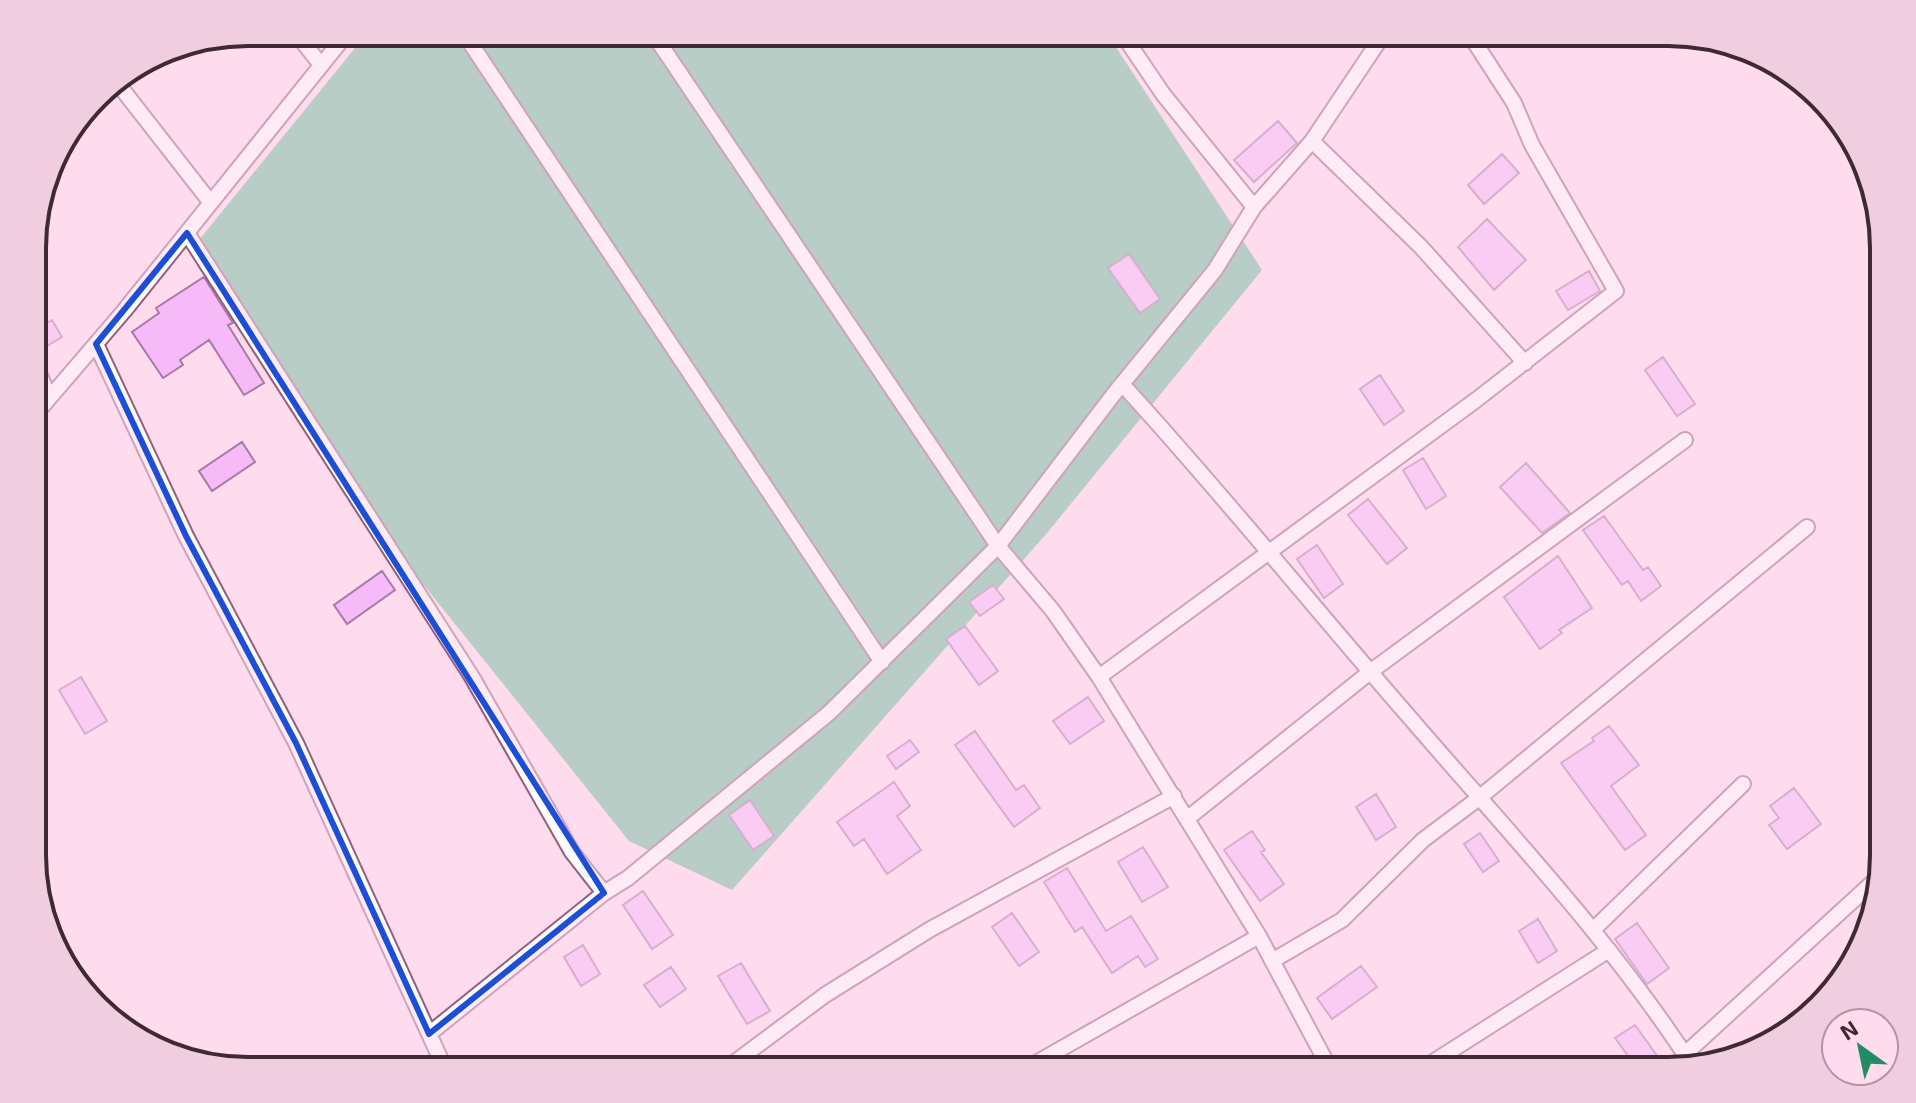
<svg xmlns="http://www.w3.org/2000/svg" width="1916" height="1103" viewBox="0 0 1916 1103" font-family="'Exo 2',sans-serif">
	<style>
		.forest { fill: #5fbc96 }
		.building { fill: #f6baf9; stroke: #a47ba6; stroke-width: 2 }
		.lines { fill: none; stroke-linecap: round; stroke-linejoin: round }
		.minor-casing { stroke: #935f7d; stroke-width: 18 }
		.minor { stroke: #fff; stroke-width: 14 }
		.marked { fill: none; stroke: #1d4ed8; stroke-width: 6; stroke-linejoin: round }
		.rim { fill: none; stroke: #3f2935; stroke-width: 4 }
	</style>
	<rect width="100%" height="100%" fill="#ffdbee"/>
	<path class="forest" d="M368,32H1106L1262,270L1047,533L732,890L629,841L366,513L190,251Z"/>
	<path class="building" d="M1278,121L1297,143L1254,182L1234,160Z
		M1502,154L1519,173L1484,204L1468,185Z
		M1487,219L1526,260L1494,290L1458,247Z
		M1129,254L1160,299L1140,313L1108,268Z
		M1589,271L1600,291L1568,310L1556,291Z
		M204,277L233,323L228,325L264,383L244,395L209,340L180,360L183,365L163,378L132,332L159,313L156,308Z
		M52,320L62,337L42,349L34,330Z
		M1663,357L1695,404L1677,416L1645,370Z
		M1380,375L1404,411L1384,425L1360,389Z
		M242,442L255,462L212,491L199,471Z
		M1423,458L1446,496L1426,509L1403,470Z
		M1526,463L1570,513L1542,533L1500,487Z
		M1368,499L1407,548L1387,564L1348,515Z
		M1604,516L1643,570L1648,567L1661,586L1641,601L1628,581L1622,585L1583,530Z
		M1317,545L1343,584L1324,598L1297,559Z
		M1558,556L1592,608L1559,630L1562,633L1540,649L1504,597Z
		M382,571L395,590L347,624L334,605Z
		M993,585L1004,599L980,616L969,602Z
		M965,626L998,671L979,685L946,639Z
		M81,677L107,721L85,734L59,690Z
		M1088,697L1104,721L1070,744L1053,721Z
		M1609,726L1639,765L1611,786L1646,835L1625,850L1561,763L1594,741L1592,738Z
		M975,731L1016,790L1024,785L1040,808L1014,827L955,745Z
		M910,740L919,752L896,769L887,756Z
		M894,782L910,806L897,816L921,850L887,874L864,839L854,846L837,822Z
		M1794,788L1821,824L1787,849L1769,825L1779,818L1770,806Z
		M1376,794L1396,827L1376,840L1356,807Z
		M750,800L774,836L753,850L729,815Z
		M1252,831L1265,850L1261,852L1284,884L1260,901L1224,850Z
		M1480,833L1499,861L1483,872L1464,844Z
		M1143,847L1168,887L1142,902L1118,862Z
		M1067,868L1106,931L1131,916L1158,959L1145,967L1138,956L1112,973L1082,927L1075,932L1044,882Z
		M643,891L673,935L652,949L623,905Z
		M1012,913L1039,952L1019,966L992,927Z
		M1538,919L1557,951L1538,963L1519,931Z
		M1637,923L1669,968L1647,984L1615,939Z
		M583,945L600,974L581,986L564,957Z
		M741,963L770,1011L747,1024L718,976Z
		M1361,966L1377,987L1332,1019L1317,998Z
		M671,967L686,989L660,1007L644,985Z
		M1635,1025L1658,1057L1639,1071L1615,1038Z
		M637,1056L646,1071H612Z
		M910,1057L919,1071H889Z"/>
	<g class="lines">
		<g class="minor-casing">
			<path id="minor" d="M295,32L321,65
				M463,32L882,662
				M652,32L998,546L1053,611L1099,677L1259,936L1331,1071
				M115,80L211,203
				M1312,141L1421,247L1525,363
				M1254,207L1312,141L1385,32
				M187,233L472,677L572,852L604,893L628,878L829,713L998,546L1113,395L1215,270L1254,207L1163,94L1121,32
				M96,344L186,536L296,743L446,1071
				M34,361L49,397
				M1122,384C1222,493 1314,608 1411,719C1508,832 1612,941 1693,1067
				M34,416L124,311L348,32
				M1099,677L1476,400L1616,291L1532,145L1514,103L1468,32
				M1188,818L1370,672L1685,440
				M1593,930L1743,784
				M1272,961L1342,920L1423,840L1479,798L1807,527
				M429,1034L604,893
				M1685,1054L1882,874
				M723,1071L825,995L929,930L1174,796
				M1022,1071L1259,936
				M1419,1071L1609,950"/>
		</g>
		<use href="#minor" class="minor"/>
	</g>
	<path d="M0 0H1916V1103H0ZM187,233L604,893L429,1034L296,743L186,536L96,344Z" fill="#ffdbee" fill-opacity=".55" fill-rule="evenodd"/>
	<path class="marked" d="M187,233L604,893L429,1034L296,743L186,536L96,344Z"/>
	<path d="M0 0H1916V1103H0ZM248 46H1668A202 202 0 0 1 1870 248V855A202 202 0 0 1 1668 1057H248A202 202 0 0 1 46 855V248A202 202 0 0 1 248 46Z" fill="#f0cddf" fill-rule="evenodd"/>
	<path class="rim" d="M248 46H1668A202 202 0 0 1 1870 248V855A202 202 0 0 1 1668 1057H248A202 202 0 0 1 46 855V248A202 202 0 0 1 248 46Z"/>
	<g transform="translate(1860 1047) rotate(327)"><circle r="38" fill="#ffdbee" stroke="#b294a4" stroke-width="2"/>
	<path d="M0-6L14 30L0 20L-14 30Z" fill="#248b67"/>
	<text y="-12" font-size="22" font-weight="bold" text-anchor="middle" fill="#3f2935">N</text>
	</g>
</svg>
